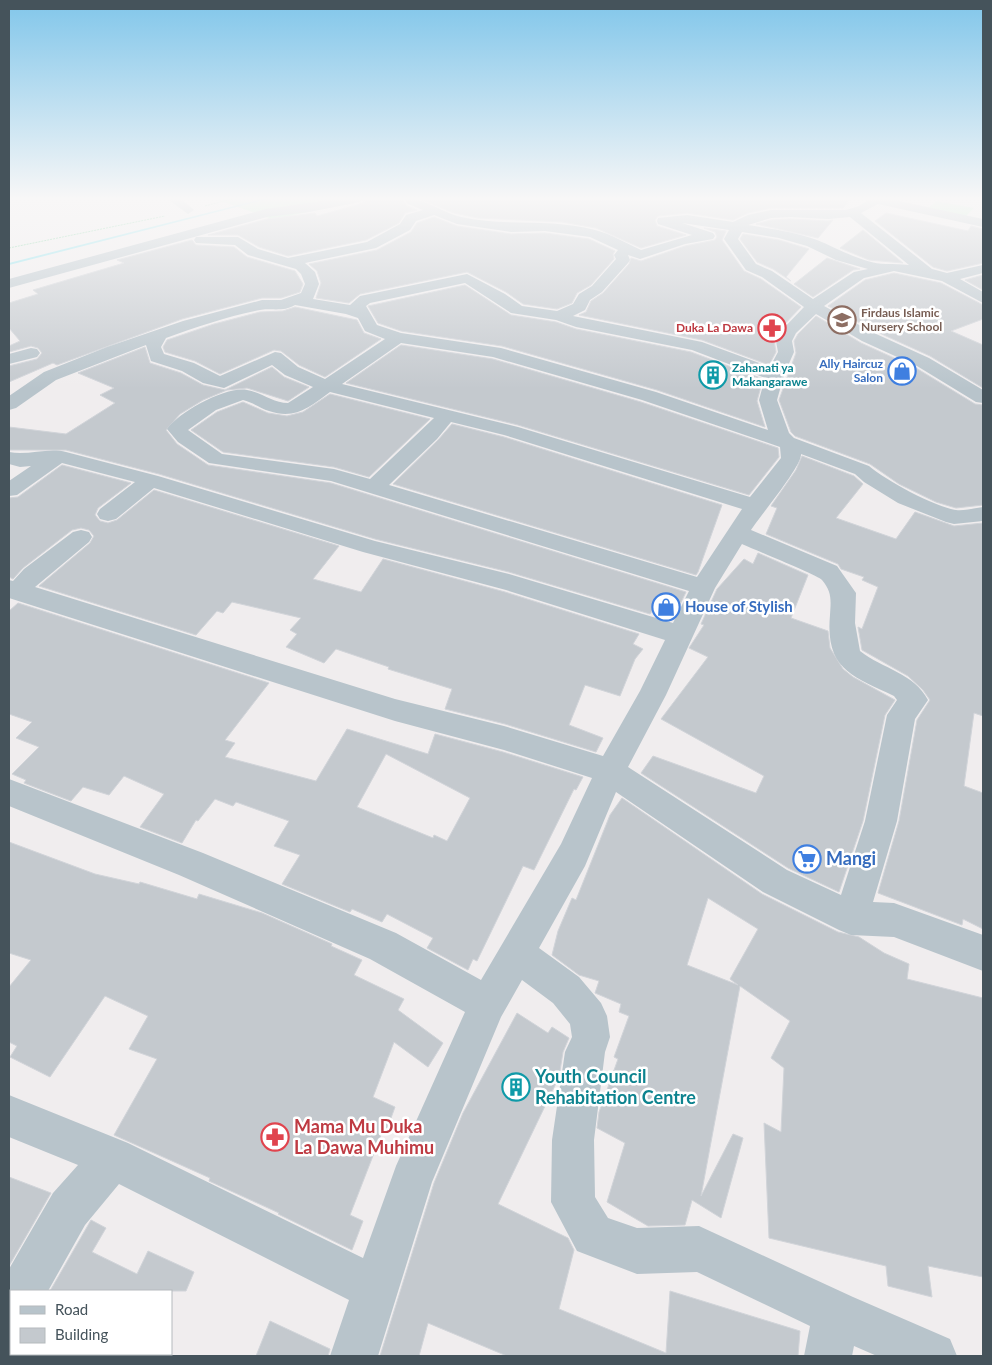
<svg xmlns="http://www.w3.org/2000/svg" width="992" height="1365" viewBox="0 0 992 1365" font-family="Lato,sans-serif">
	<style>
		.green { fill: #baf0ca }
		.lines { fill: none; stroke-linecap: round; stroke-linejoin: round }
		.stream { fill: #86e2ee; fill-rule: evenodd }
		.building { fill: #c4c9ce; stroke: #d1d4d9; fill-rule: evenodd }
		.path { stroke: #71cf98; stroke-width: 1; stroke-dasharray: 2 1; stroke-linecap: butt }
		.minor { fill: #b8c4cb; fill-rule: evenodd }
		.labels { text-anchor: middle; stroke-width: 5; stroke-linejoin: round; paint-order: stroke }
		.far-education-label { font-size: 12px; font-weight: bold; fill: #785e54; stroke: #fff; text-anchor: start }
		.far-health-label { font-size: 12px; font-weight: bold; fill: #be3a42; stroke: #fff; text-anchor: end }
		.far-shop-label { font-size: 12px; font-weight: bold; fill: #366cbe; stroke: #fff; text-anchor: end }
		.far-culture-label { font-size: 12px; font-weight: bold; fill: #0d838f; stroke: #fff; text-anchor: start }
		.shop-label { font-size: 15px; font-weight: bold; fill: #366cbe; stroke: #fff; text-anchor: start }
		.near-shop-label { font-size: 18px; font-weight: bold; fill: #366cbe; stroke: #fff; text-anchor: start }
		.near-culture-label { font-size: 18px; font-weight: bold; fill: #0d838f; stroke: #fff; text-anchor: start }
		.near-health-label { font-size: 18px; font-weight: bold; fill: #be3a42; stroke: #fff; text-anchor: start }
	</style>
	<rect width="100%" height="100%" fill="#f0edee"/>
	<path class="green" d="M212,198H375L293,215L278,221Z
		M936,201L974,208L965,217L926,210Z"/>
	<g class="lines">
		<path class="stream" d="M266,198H272L9,265V263Z"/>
	</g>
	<path class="building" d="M369,198H402L407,206L417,210L405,213L399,223L366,240L288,256L259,247L238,235H208L267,219L315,213L317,216L360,204Z
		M417,198H852L843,208H771L748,213L733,220L687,213L658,216L655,220L657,226L686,235L641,248L596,228L562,222L478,218L454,213Z
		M886,213L968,231L971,226L983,229V263L947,271L933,267L875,221Z
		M434,217L457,226L511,234L545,233L589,239L615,251L613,254L614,259L591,285L577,293L572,303L557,309L523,304L506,292L467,272L360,294L349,303L316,298L321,283L317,271L309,264L377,250L411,232L417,223Z
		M790,219L828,221L833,220L818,238L756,224L771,220Z
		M704,228L726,231L722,240L744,271L761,279L801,307L779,330L774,340L776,352L769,365L702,340L579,315L586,312L591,301L603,293L629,264L631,258L641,261L685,246L715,240L717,237L715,232Z
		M863,230L903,263L869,260L840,248Z
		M743,234L779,240L809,249L786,277L791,281L773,269L757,262L740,239Z
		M192,240L196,245L234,247L247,257L295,271L303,284L300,292L281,298H262L182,319L57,365L53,363L9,382V366L37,359L42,353L38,348L31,346L9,352V346L20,341L9,328V303L38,294L33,290L124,263L117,260Z
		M827,258L860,269L853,270L813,297L794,284Z
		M894,273L941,283L983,305V319L951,331L983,345V388L930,356L875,331L828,306L865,280Z
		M983,275V290L965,280Z
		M465,285L511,315L556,322L576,329L691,352L763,379L757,401L765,427L657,390L502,346L401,331L378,323L368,306Z
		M295,307L357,320L364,333L381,339L325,377L299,365L281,351L274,350L220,374L195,361L165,352L163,347L167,340L214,324L260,312L283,311Z
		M816,316L861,343L916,368L975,404L983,405V505L956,508L936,502L899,484L870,464L795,436L791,432L779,400L796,353L794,341L798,334Z
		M401,345L493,359L641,402L778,448L779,457L749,495L518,425L346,383Z
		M145,347L150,363L181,373L203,385L225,390L272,367L284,377L309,387L288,401L247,388L227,390L203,400L180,414L166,430L177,444L208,465L331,483L686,592L675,615L655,607L650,614L509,572L375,539L159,474L66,450H9V427L66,434L115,403L100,395L114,388L78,373Z
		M330,394L430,419L369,477L334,467L223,452L191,430L217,412L243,402L268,413L287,416L303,412Z
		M452,424L504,437L722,505L698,572L696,575L393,484L438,440Z
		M802,456L854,476L863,484L836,518L896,539L915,512L954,526L983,523V716L974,713L964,786L983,793V929L963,919L962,925L878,893L899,821L917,720L930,700L923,690L908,676L862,650L858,627L862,629L878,587L862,580L864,577L841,569L838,564L766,534L777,508L771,506L796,470Z
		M62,465L131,483L98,508L95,515L100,521L108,523L117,520L154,490L339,546L313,579L361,592L383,559L505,592L639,634L633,644L643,649L635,659L620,696L585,685L569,725L603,738L596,752L505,724L445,709L452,689L388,669L389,667L336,649L324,663L286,647L297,634L290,630L301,618L232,602L223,613L217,611L196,635L39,586L90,543L94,536L89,530L81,528L72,530L23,568L13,579L9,577V498L18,497Z
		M758,553L808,575L791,618L828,631L830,648L843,669L853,677L895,700L885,715L863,821L839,892L788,868L641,773L653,756L756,793L764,776L661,719L708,657L689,648L704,625L701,624L717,589L744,559L753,564Z
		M18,603L269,683L225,740L235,743L225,757L316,781L347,729L428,754L435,734L503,752L583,777L576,790L574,789L534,870L523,866L477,961L473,959L468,970L427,948L433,938L387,914L382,922L352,909L350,912L282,884L300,855L274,846L289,821L236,802L233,806L215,799L198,821L196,820L182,843L140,827L164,794L124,776L109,795L83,787L71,801L24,783L26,780L12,774L39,747L16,738L32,722L9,714V611ZM386,754L470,798L447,841L434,835L433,838L357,807Z
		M622,798L762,894L838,932L859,937L884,953L909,964L907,979L983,998V1277L928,1266L932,1297L888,1286L886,1266L769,1238L764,1123L781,1132L784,1068L771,1058L790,1021L740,986L701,1196L733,1134L743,1138L721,1218L692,1200L685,1225L648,1226L607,1202L625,1143L597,1128L599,1112L618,1059L614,1057L629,1016L619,1012L621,1004L595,993L599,981L579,975L552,955L558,931L572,898L576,900L610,815ZM708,898L758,929L730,979L738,985L687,965Z
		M9,842L95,874L139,884L140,882L197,899L199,894L262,913L332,944L331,946L362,960L354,975L404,999L398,1010L443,1043L428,1067L394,1042L373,1097L395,1107L386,1132L383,1130L350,1215L363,1221L352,1250L278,1214L279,1213L209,1181L210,1178L114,1135L157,1059L129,1049L148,1016L105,996L50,1077L10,1057L17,1046L9,1042V987L31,960L9,953Z
		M517,1013L548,1033L552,1027L569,1038L563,1052L559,1077L498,1204L568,1238L574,1250L559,1309L666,1353L670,1291L800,1331L798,1356H507L428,1323L419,1356H380L434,1183L463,1113Z
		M9,1177L51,1193L9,1266Z
		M91,1220L106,1228L92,1252L137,1274L148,1251L194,1272L186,1291H50Z
		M270,1321L330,1349L328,1356H256Z"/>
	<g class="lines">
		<path class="path" d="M205,206L235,198
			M9,248L165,216"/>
		<path class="minor" d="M166,198H180L194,210L188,214Z
			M342,198H366L360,202L309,212L267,217L9,288V279L266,209Z
			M404,198C425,198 441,212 461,217C505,227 552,218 595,230C611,234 626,243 641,250L692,235L658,224L657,221L658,218L687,215L733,222L748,215L771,210H846L859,206L871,198H885L983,219V227L878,204L861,213L932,269L947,273L983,265V273L960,279L983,292V303L942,281L894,271L864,278L824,306L874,333L929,358L983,390V403L976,402L917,366L862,341L816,314L796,333L792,341L794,352L784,375L777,400L789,433L794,438L869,466C885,480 935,507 956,510C964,511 975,508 983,507V521L954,524L946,522L898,503L864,482L855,474L801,454C802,466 760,516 751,530L837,566L856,593L855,623L860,651C883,669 914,673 928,700L915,719L897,821L873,902L894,903L983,935V971L894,937L851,935L839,930L763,892L616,792L585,866L539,948L579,977L601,1003L607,1016L610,1037L605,1052L594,1140L595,1197L608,1218L637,1228L699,1226L853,1297L950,1339L957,1356H877L854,1346L852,1356H804L810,1326L697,1272L637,1274L577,1251L551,1202L552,1140L565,1052L572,1037L570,1024L553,1003L522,980L501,1017L432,1182L378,1356H330L349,1300L119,1184L85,1225L48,1291H11V1338L9,1339V1269L53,1193L78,1165L9,1137V1095L128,1143L363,1258L396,1166L465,1012L370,959L179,875L9,806V779L203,853L396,933L481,980L561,844L592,778L504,750L395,721L9,598V580L13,581L24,569L73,532L81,530L89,532L92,537L89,542L35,587L395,699L504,726L603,756L640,691L665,640L506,590L363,552L154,488L116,519L108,521L100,519L97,514L100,509L135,482L62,463L17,495L9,496V481L31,466L20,467L9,464V452C28,456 48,447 66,452L158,476L375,541L509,574L673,623L689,591L331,481L209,463L178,442L167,429C179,412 226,386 247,390C261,392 273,403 288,403L313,387L285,375L272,365L224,388L203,383L182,371L151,361L146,345L56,380L16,408L9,410V396L44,372L107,347L183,321L262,300H281L301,293L305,284L301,274L296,269L248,255L235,245L196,243L194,240L196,237H238L258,249L288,258L367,242L400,224L406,215L423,210L408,204ZM434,215L457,224L511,232L545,231L590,237L618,250L614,255L616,259L592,286L579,294L573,304L557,311L522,306L505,294L467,274L360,296L350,305L313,299L319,284L315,272L305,263L376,248L410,230L416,221ZM790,217L828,219L850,217L909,265C901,264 894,264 886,264C864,264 837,248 817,240C795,232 771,229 748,225L771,218ZM682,223L729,230L724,239L746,270L762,277L804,307L781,331L776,341L778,352L770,367L702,342L573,316L585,310L590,300L602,292L628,263L630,260L628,255L640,259L685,244L713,239L715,236L713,233ZM742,232L779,238L807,246L836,260L868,269L854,272L813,299L772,271L756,264L738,239ZM465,283L511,313L556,320L576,327L692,350L765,378L759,400L768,430L656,392L501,348L401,333L377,325L366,306L370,303ZM295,305L346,314L358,318L365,331L385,339L325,379L298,367L281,353L275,352L220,376L194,363L164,354L161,347L166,338C197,327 229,316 260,310C273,308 284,312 295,305ZM401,343L493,357L642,400L780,447L781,458L750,497L518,427L342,384ZM330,392L434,418L370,479L334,469L222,454L188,430L216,410L243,400C252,402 260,408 269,411C295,420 310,407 330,392ZM451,422L504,435L742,509L697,577L389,485L437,439ZM742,544C753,549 819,576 822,580C832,592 831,600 830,615C825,669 852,676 894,696L897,700L887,715L865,821L841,895L787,870L628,767L666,695L715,588Z
			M31,348L37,349L40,353L37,357L9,364V354Z"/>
	</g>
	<linearGradient id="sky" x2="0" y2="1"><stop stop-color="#81c6ea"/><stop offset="0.51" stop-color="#f8f7f7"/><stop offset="1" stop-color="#f8f7f7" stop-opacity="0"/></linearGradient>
	<rect width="992" height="389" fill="url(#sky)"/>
	<defs>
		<g id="school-ring" transform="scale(1.4375)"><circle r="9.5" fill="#fff" stroke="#8d6e63" stroke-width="1.5"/><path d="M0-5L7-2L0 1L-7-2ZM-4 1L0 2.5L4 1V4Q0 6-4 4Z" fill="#8d6e63"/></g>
		<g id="pharmacy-ring" transform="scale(1.4375)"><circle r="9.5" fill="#fff" stroke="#e0444e" stroke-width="1.5"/><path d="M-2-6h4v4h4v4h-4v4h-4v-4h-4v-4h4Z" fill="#e0444e"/></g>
		<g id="shop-ring" transform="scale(1.4375)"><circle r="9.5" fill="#fff" stroke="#3f7fe0" stroke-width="1.5"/><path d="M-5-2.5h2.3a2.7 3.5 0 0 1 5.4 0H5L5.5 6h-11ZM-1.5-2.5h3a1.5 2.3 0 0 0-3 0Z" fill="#3f7fe0"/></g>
		<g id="building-ring" transform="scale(1.4375)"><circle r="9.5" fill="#fff" stroke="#0f9aa8" stroke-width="1.5"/><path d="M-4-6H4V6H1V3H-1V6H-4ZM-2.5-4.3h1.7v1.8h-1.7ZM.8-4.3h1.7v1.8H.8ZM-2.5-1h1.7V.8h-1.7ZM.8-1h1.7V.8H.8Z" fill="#0f9aa8"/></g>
		<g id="supermarket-ring" transform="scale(1.4375)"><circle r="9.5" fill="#fff" stroke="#3f7fe0" stroke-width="1.5"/><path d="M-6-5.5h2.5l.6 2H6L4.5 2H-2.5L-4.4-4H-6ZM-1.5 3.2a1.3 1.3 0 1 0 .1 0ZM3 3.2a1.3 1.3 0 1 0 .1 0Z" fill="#3f7fe0"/></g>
	</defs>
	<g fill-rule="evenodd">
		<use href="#school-ring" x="842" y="320"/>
		<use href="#pharmacy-ring" x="772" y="328"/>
		<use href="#shop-ring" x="902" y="371"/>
		<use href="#building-ring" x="713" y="375"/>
		<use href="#shop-ring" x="666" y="607"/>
		<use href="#supermarket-ring" x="807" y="859"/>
		<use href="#building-ring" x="516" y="1087"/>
		<use href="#pharmacy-ring" x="275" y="1137"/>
	</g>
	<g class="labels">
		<g class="far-education-label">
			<text x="861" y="317">Firdaus Islamic<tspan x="861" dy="14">Nursery School</tspan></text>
		</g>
		<g class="far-health-label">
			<text x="753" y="332">Duka La Dawa</text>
		</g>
		<g class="far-shop-label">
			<text x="883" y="368">Ally Haircuz<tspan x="883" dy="14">Salon</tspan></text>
		</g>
		<g class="far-culture-label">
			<text x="732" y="372">Zahanati ya<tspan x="732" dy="14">Makangarawe</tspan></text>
		</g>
		<g class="shop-label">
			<text x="685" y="612">House of Stylish</text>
		</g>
		<g class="near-shop-label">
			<text x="826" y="865">Mangi</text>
		</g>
		<g class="near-culture-label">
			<text x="535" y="1083">Youth Council<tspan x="535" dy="21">Rehabitation Centre</tspan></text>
		</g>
		<g class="near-health-label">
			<text x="294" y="1133">Mama Mu Duka<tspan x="294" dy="21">La Dawa Muhimu</tspan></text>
		</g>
	</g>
	<rect width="992" height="1365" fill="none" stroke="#45535b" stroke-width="20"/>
	<rect x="10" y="1290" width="162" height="65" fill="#ffffff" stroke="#b5babd"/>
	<rect x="20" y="1306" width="25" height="8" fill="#b8c4cb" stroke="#b5babd"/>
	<text x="55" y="1315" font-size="15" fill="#45535b">Road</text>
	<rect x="20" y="1328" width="25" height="15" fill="#c4c9ce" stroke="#b5babd"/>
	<text x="55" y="1340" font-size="15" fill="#45535b">Building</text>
</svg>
